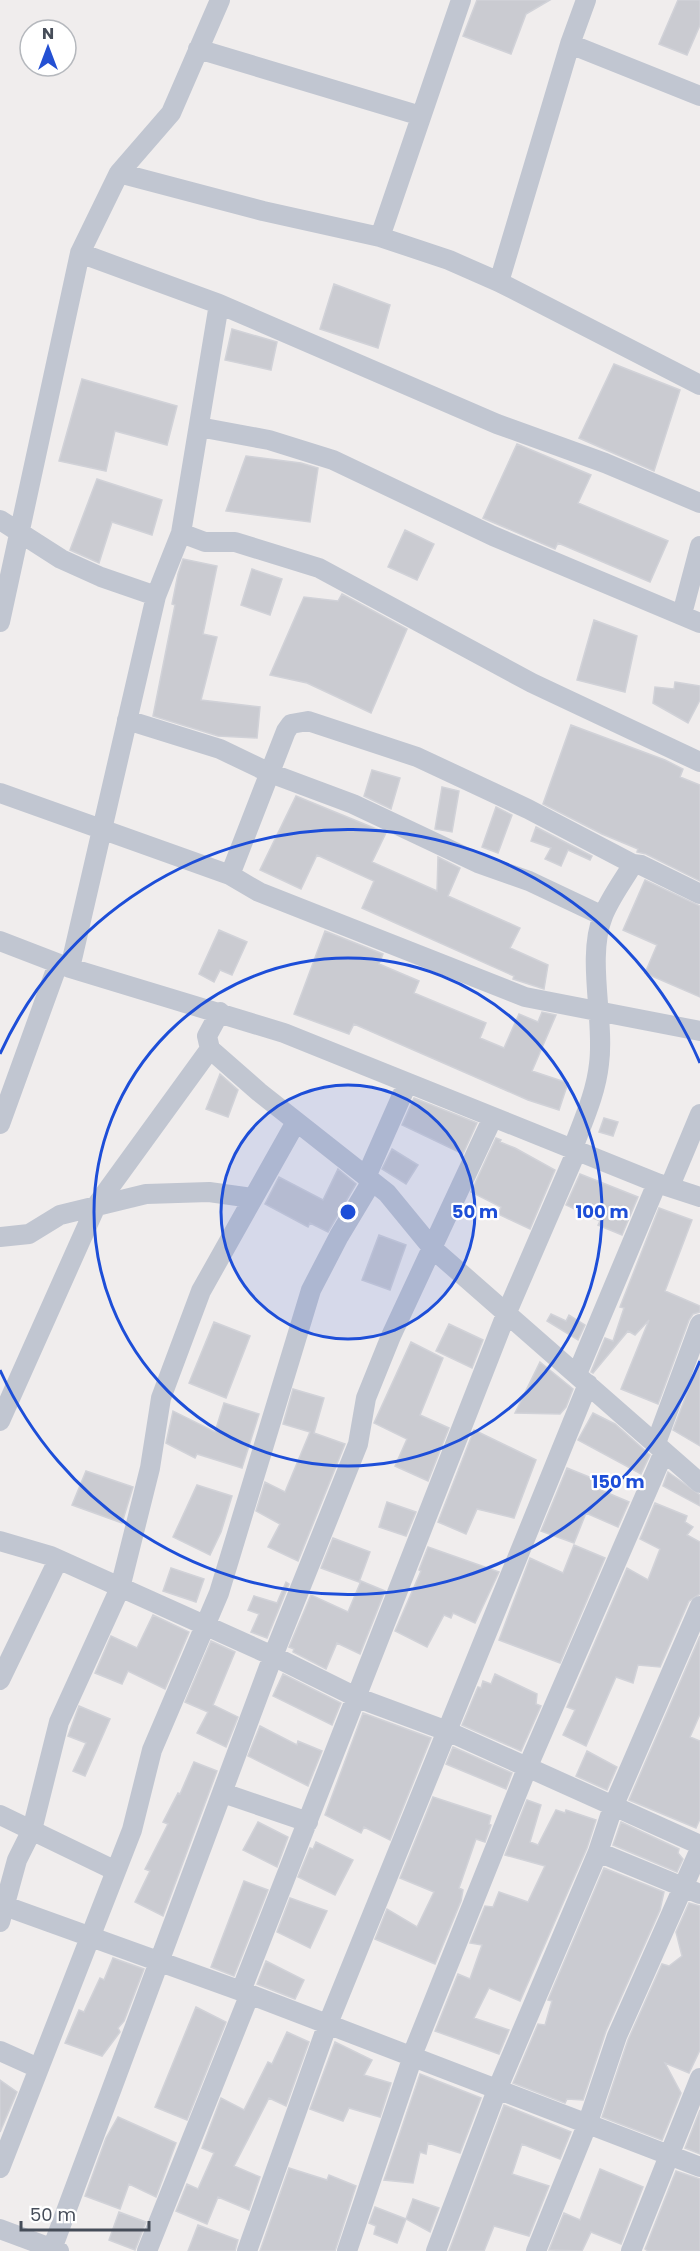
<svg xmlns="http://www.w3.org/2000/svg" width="700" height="2251" viewBox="0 0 700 2251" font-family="Poppins,sans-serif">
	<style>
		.building { fill: #cacbd1; stroke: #d1d2d8; stroke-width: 1.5 }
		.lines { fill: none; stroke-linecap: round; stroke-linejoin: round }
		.minor { stroke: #c1c6d1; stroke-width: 20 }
		.ring { fill: none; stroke: #1d4ed8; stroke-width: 3 }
		.centre { fill: #1d4ed8; stroke: #fff; stroke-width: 3 }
		.ring-label { font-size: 18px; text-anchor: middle; font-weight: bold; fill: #1d4ed8; stroke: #fff; stroke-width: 4.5; stroke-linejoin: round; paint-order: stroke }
	</style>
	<rect width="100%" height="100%" fill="#f0eded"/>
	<path class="building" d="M477,0H550L526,14L511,54L463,36Z
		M678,0H700V25L687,55L659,44Z
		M334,284L390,305L378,348L320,329Z
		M232,329L277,342L271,370L225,360Z
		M614,364L680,390L654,471L579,438Z
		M82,379L177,406L167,445L115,431L106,471L59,461Z
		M517,444L591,475L578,503L668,541L650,582L558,543L555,549L483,518Z
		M246,456L301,463L318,468L310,522L226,511Z
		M97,479L162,500L152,535L112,522L99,563L70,550Z
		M405,530L434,544L417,580L388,567Z
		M183,559L217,566L203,634L217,637L201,700L260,707L257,738L218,736L153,716L175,605L172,604L178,574Z
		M252,569L282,579L270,615L241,605Z
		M342,594L407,629L371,713L307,683L270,675L304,597L338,601Z
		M594,620L637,636L625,692L577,680Z
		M675,682L700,686V700L688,723L653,703L655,687L674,689Z
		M571,725L665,760L683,769L680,777L700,785V881L646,854L637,852L638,849L602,834L543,804Z
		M372,770L400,778L391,809L364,796Z
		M442,787L459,791L452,832L435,829Z
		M296,796L386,833L372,862L437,891L438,857L460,868L448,896L520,928L510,948L548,965L544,989L513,979L514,976L362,908L374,881L317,855L301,889L260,870Z
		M496,807L512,815L498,853L482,847Z
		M536,827L592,856L590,860L568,850L561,866L545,859L551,848L531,841Z
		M645,880L700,906V997L645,973L657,945L623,930Z
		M219,930L247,942L232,975L220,970L214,982L199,974Z
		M325,931L383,954L379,964L419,981L414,993L486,1023L480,1038L504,1048L519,1014L538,1022L542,1012L556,1015L532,1071L568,1083L559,1110L528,1100L354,1024L349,1034L294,1014Z
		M220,1074L238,1090L228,1117L206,1109Z
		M414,1098L477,1123L463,1154L402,1125Z
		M604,1118L618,1122L613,1136L599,1132Z
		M496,1138L501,1140L500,1142L515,1148L555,1170L530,1229L498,1214L501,1207L471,1192Z
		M392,1149L418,1165L406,1184L382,1169Z
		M338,1169L356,1184L328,1232L310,1223L308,1227L265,1204L279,1177L323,1200Z
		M580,1174L638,1197L622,1235L598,1225L600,1221L566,1205Z
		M659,1208L692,1220L665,1291L700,1306V1312L693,1314L689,1320L658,1404L621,1389L649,1320L635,1335L628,1331L593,1373L591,1372L605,1338L613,1341L624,1308L620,1307Z
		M379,1235L406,1245L390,1290L362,1280Z
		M551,1314L566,1321L569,1315L585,1325L578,1340L547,1321Z
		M214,1322L250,1336L226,1398L189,1383Z
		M449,1324L483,1340L472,1368L436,1351Z
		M411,1342L443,1358L420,1415L449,1428L428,1481L395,1466L407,1439L374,1423Z
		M700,1359V1446L673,1430Z
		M540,1362L573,1389L566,1407L560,1414L515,1413Z
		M293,1389L324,1398L314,1433L345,1444L298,1561L268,1547L280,1524L256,1511L265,1482L285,1492L310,1432L283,1424Z
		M224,1403L259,1414L242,1468L197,1454L195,1458L166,1443L173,1411L215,1432Z
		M593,1413L615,1424L650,1455L641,1474L578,1440Z
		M474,1430L536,1460L514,1518L477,1509L466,1534L438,1522Z
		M567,1468L599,1481L596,1488L629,1502L618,1527L586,1513L574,1543L541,1531Z
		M86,1471L133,1487L122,1523L72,1505Z
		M668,1472L700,1495V1506L663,1486Z
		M197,1485L232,1496L221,1532L210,1555L173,1537Z
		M387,1502L416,1512L406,1536L379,1527Z
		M655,1503L687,1516L685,1522L693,1527L687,1535L700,1542V1594L689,1601L660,1667L638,1665L633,1683L616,1677L586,1746L563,1735L575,1710L567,1707L627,1568L648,1580L660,1549L640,1539Z
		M333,1538L370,1552L359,1582L321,1568Z
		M574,1545L605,1558L560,1663L499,1640L530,1558L563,1573Z
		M428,1547L499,1572L475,1623L453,1613L451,1618L444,1615L427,1647L395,1631L421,1571L419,1570Z
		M171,1568L204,1579L196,1602L163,1591Z
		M361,1581L385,1591L360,1654L337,1643L326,1669L293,1652L294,1649L289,1647L311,1595L348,1612Z
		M286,1582L289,1584L267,1638L251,1632L259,1614L248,1610L254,1596L277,1603Z
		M153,1615L189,1632L165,1689L128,1671L122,1684L95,1673L111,1636L137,1648Z
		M700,1636V1714L690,1737L700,1741V1819L696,1828L629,1800Z
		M211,1641L235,1652L213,1705L238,1717L226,1747L197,1733L208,1712L185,1702Z
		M283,1674L341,1703L332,1725L273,1696Z
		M495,1674L537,1694L536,1704L541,1706L521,1751L462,1725L478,1687L481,1688L483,1681L491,1684Z
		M79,1706L110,1719L85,1776L73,1771L86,1743L68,1736Z
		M363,1713L431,1738L390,1840L364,1827L361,1833L325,1815Z
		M260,1726L297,1745L298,1741L322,1751L308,1786L248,1756Z
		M453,1747L512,1773L506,1789L446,1764Z
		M587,1751L617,1767L607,1790L576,1776Z
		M194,1762L217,1771L163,1916L135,1902L150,1871L145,1869L168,1824L163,1822L178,1793L180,1794Z
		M433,1797L491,1816L489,1824L491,1825L485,1842L476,1839L459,1888L463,1890L461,1901L435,1964L375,1939L387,1909L417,1927L434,1892L400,1878Z
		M527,1800L541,1805L530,1842L538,1845L556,1810L565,1813L566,1810L596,1820L587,1848L520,2001L489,1988L474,2018L509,2030L499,2054L435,2031L458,1974L470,1979L482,1945L470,1943L485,1906L493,1907L499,1892L528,1902L545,1866L505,1855Z
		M258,1822L288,1837L277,1867L243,1850Z
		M621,1822L679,1849L678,1853L683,1859L677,1872L613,1845Z
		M316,1842L353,1860L335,1895L298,1877L310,1848L313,1849Z
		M604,1868L664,1892L660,1910L606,2031L583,2100L567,2099L565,2103L513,2083L538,2024L545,2025L552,2001L548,2000Z
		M244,1881L268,1890L234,1976L211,1967Z
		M290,1898L327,1911L310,1948L277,1932Z
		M689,1903L700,1906V2050L689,2073L665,2063L681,2093L662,2140L602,2117L628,2040L662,1964L669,1966L682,1956L676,1932Z
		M113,1958L144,1969L124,2021L118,2028L120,2032L102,2056L65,2043L79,2010L84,2012L100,1978L104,1980Z
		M266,1961L304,1980L295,1999L257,1984Z
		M196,2007L226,2022L187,2120L155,2107Z
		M287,2032L309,2042L286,2106L269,2098L234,2166L260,2177L249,2210L218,2197L207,2224L176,2211L187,2184L198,2189L214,2153L202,2148L221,2098L244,2110L268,2062L272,2064Z
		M335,2042L372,2060L364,2075L391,2083L380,2117L349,2108L343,2121L310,2109Z
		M420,2074L481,2098L460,2153L428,2143L426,2154L420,2152L413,2183L384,2180Z
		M0,2080L17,2092L0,2132Z
		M504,2105L571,2132L560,2159L522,2144L512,2174L549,2186L529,2236L494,2226L484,2251H449Z
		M700,2110V2154L685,2148Z
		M118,2117L176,2143L156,2197L129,2184L120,2209L85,2196L106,2138Z
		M289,2168L327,2180L329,2175L356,2186L335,2251H260Z
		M600,2169L643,2187L621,2244L591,2232L582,2251L549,2250L564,2213L580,2220Z
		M676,2171L700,2179V2251H648L645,2249Z
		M413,2199L439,2208L430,2232L406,2219Z
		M375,2207L406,2219L397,2243L374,2234L376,2226L369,2223Z
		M119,2212L146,2222L135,2250L109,2240Z
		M198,2225L238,2240L235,2251H188Z"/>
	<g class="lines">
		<path class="minor" d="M586,0L570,44L700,96
			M198,49L421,116
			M119,173L171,113L220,0
			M380,237L461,0
			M80,253L219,304
			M499,282L570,44
			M199,427L269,440L333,460L493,536L700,623
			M0,520L61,559L101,577L156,596
			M181,533L205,542H235L319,568L532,683L700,762
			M682,614L700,546
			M0,622L80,253L119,173L263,211L380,237L449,260L499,282L700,385
			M127,720L220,749L270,773L353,804L478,863L529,881L603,916
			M0,793L230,875L259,892L525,997L700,1031
			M230,875L286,731L291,724L308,721L417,757L528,809L633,864
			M0,941L70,968L284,1033L657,1183L700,1197
			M70,968L156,596L181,533L219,304L497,424L605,463L700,503
			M220,1012L207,1036L210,1049L259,1092L387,1193L433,1249L700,1483
			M0,1124L58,964
			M573,1148C583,1121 596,1093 599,1064C605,1020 586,958 603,916C610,898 623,881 633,864L641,865L700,894
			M366,1177L407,1084
			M670,1186L700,1114
			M0,1237L29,1234L60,1215L146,1194L209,1192L252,1198
			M577,1374L657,1183
			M0,1421L96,1206L210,1049
			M656,1443L700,1324
			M0,1541L51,1556L273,1656L358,1698L447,1731L700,1845
			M0,1680L58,1560
			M223,1793L308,1822
			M0,1815L116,1871
			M598,1852L700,1894
			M5,1906L241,1991L700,2167
			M0,1922L17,1860L32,1830L59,1722L120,1588L150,1468L161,1398L201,1291L296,1122
			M241,1991L507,1312L577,1150
			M0,2051L38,2068
			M411,2058L528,1766L664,1452
			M0,2168L132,1830L152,1750L219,1593L311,1290L339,1236L372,1181
			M0,2229L59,2251
			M52,2249L273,1656L358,1444L366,1398L391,1336L493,1117
			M147,2251L249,1996
			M247,2251L327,2026L588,1384
			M347,2251L412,2059
			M436,2251L497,2090L598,1852L613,1807L700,1606
			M536,2251L587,2125L617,2036L700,1849
			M631,2251L700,2078"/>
	</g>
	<circle cx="348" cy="1212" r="127" fill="#1d4ed8" fill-opacity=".12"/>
	<g class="ring">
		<circle cx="348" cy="1212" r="127"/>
		<circle cx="348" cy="1212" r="254"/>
		<path d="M700 1361A382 382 0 0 1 0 1370M0 1054A382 382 0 0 1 700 1063"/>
	</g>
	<circle cx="348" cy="1212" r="9" class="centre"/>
	<g class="ring-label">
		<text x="475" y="1218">50 m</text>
		<text x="602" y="1218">100 m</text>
		<text x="618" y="1488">150 m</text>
	</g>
	<g transform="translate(48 48)"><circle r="28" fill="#ffffff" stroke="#b5b8bd" stroke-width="1.5"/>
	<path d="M0-4.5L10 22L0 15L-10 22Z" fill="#2450d3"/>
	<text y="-9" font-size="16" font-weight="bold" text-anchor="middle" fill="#464d59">N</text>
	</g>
	<path d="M21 2221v9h128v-9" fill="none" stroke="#464d59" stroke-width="3"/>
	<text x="30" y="2221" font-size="18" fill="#464d59" stroke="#ffffff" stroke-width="4.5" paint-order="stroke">50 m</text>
</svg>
